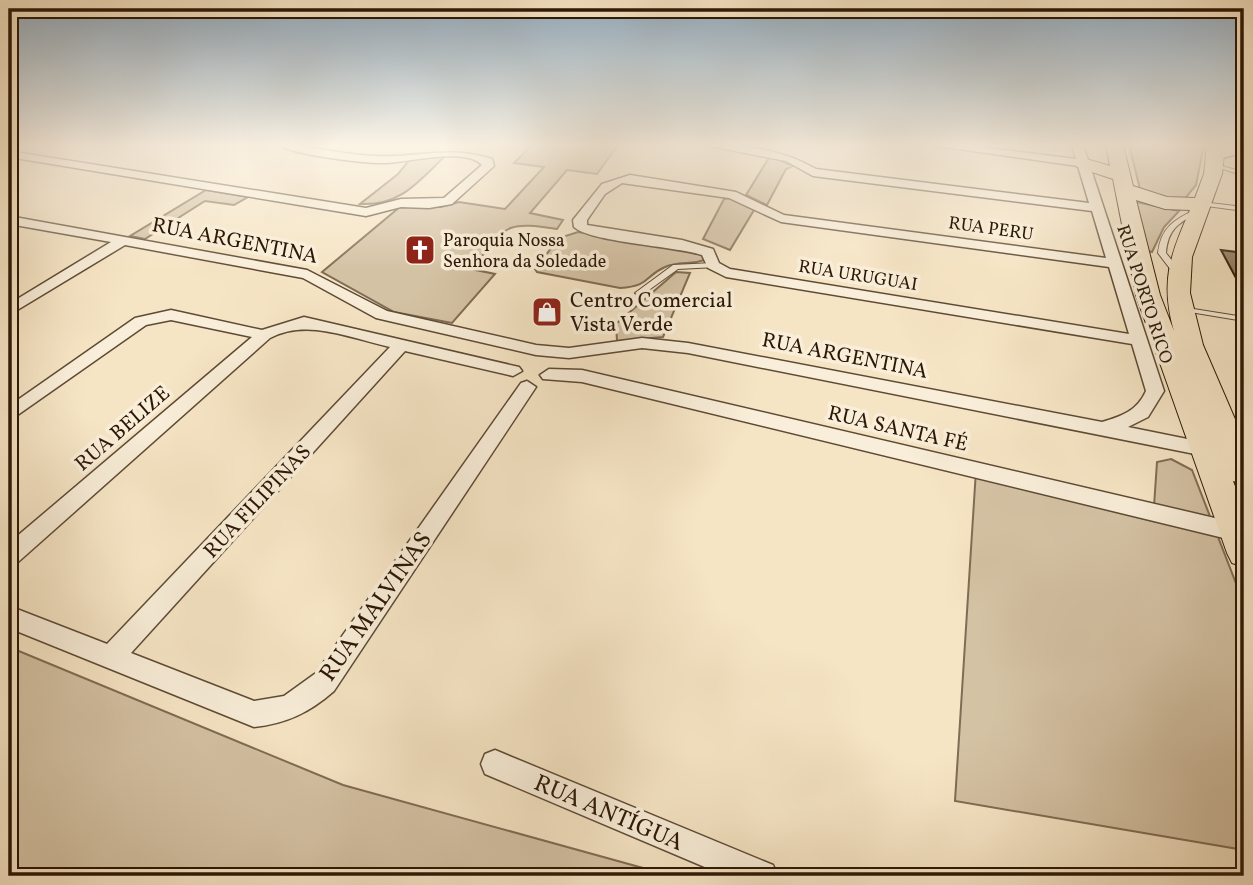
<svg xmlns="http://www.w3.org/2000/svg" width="1253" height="885" viewBox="0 0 1253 885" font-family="Vollkorn,serif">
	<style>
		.green { fill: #d4c2a4; stroke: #806c54; stroke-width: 2 }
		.building { fill: #958269; stroke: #2c1705; stroke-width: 2 }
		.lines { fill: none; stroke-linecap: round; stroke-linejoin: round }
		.lane-casing { stroke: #5e4a35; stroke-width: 2 }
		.street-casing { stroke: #5e4a35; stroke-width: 3 }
		.primary-casing { stroke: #2c1705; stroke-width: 2 }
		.highway-casing { stroke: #2c1705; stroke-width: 3 }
		.lane { fill: #f9eed9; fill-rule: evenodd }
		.street { fill: #f9eed9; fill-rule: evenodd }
		.primary { fill: #f6e5c5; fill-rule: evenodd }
		.highway { fill: #f6e5c5; fill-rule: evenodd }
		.labels { text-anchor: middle; stroke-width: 7; stroke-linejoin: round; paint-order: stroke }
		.far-street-label { font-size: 18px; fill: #2c1705; stroke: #f9eed9 }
		.far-poi-label { font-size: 18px; fill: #2c1705; stroke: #f9eed9; text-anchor: start }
		.street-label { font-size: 21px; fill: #2c1705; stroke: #f9eed9 }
		.poi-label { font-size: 21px; fill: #2c1705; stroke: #f9eed9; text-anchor: start }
		.near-street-label { font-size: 24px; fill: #2c1705; stroke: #f9eed9 }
	</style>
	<rect width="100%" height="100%" fill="#f6e5c5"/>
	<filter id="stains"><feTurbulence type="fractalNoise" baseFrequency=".00286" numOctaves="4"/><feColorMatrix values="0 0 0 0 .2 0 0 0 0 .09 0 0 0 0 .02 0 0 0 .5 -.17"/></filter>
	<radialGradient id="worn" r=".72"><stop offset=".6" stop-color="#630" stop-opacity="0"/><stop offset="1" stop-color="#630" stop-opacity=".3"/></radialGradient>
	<path class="green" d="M532,145H618L597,174L567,170L530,213L563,220L557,229C500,220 507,228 471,269L495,274L452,323L394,312L322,272L401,206L441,207L459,202L505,209L544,167L514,163Z
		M1129,145H1204L1196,185L1183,201L1141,193Z
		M429,156L444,157C417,183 400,206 360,204L398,174L411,158Z
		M770,156L793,166L786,169L767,205L746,195Z
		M206,190L248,197L234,205L205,201L145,239L130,236Z
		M729,198L738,200L754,210L730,250L703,239L724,199Z
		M1136,202L1179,211L1164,227L1152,252L1147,251Z
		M578,232L686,247L702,253L704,260C692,265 678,261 665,267C644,276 651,286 620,288L537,272L535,269L559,238Z
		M676,272L690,273L663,337L617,341L616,324Z
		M1171,459L1192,470L1244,604V850L955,801L976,470L1153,521L1157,462Z
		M9,647L343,785L672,876H9Z"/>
	<path class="building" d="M1221,250L1244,253V293Z"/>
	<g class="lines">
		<g class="lane-casing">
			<path id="lane" d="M1214,164L1244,172V176L1214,166Z
				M1201,202L1244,207V211L1199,205L1198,204Z
				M1197,209L1199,210V212C1179,223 1168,228 1166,253L1181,272L1180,274H1174L1158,253C1161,227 1175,219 1197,209Z
				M713,263H716V267L678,269L642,295H639L635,293L673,265Z
				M1181,307L1244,317V321L1184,311L1180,309Z"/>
		</g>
		<g class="street-casing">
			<path id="street" d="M279,145C311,145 342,155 375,156C416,158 451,145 492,159L494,166L452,204L429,208L401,207L366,216L9,157V151L366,208L401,199L444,198L482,165C465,147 410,162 386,163C366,164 294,155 279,145Z
				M705,145C744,145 781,149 816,169L1089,203L1078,166L930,145H964L1076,159L1072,145H1083L1164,391L1148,417L1128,427L1212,444L1215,449L1212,454L1205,456L688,353L642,348L569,358L536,355L376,318L303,278L125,245L9,315V304L111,242L9,224V216L307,270L387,311L536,345L569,348L642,338L688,343L1102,422C1122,416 1137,411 1146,391L1132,344L726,277L708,268L702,255C674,246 590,242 574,227L573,220L602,184L630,175L736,192L784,215L1106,258L1092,211L813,176L786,161ZM622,183L729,198L781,222L1109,267L1129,334L730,269L719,263L713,249L682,240L587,225V220L605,194Z
				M171,310L262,330L304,317L519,367L522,371L513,376L405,351L131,653L254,701L284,696L316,673L521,383L527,381L536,387L334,691C310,712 286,724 254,727L9,628V606L107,644L390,347C350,338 307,318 270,338L17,563L9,565V543L252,337L171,320L146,325L9,421V406L135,318Z
				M549,369L582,370L1236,523L1244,526V537L1236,541L582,382L543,379L540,375Z
				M495,750L773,865L778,876H726L485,774L481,764L485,754Z"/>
		</g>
		<g class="primary-casing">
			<path id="primary" d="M1106,145H1123L1133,186L1167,197L1195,198L1204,174L1207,145H1225L1222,174L1192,257L1190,293L1203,345L1244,440V484L1233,481L1244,510V567L1232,563L1227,553L1136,295L1113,179L1077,167L1074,163L1083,158L1110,166ZM1136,200L1165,209L1190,210C1170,255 1160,282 1174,331L1160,295Z"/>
		</g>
		<g class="highway-casing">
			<path id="highway" d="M1226,145H1244V153L1217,159L1207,153L1210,149Z"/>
		</g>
		<use href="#lane" class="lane"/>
		<use href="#street" class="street"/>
		<use href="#primary" class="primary"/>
		<use href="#highway" class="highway"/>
	</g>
	<linearGradient id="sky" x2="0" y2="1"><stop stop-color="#92acc0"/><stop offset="0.54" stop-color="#fbf3e5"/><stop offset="1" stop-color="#fbf3e5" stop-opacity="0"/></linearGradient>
	<rect width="1253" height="269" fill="url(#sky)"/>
	<defs>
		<g id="church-square" transform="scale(1.575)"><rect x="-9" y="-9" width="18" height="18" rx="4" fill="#8f2418" stroke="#f9eed9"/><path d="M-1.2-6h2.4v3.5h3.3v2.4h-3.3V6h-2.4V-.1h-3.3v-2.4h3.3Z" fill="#fff"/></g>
		<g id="shop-square" transform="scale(1.575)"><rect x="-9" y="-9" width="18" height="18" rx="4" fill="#8f2418" stroke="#f9eed9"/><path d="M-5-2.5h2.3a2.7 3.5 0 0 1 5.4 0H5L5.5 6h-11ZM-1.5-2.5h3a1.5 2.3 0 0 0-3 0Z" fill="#fff"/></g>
	</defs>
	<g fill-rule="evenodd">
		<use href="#church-square" x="420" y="250"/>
		<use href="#shop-square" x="547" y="312"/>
	</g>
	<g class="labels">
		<g class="far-street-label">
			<text transform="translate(991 228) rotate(8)" y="6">RUA PERU</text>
			<text transform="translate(858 275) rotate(9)" y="6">RUA URUGUAI</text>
			<text transform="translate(1145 294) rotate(72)" y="6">RUA PORTO RICO</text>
		</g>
		<g class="far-poi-label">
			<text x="443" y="246">Paroquia Nossa<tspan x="443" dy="21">Senhora da Soledade</tspan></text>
		</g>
		<g class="street-label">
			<text transform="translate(235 240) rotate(11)" y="7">RUA ARGENTINA</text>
			<text transform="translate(845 355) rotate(11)" y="7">RUA ARGENTINA</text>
			<text transform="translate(122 428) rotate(-41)" y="7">RUA BELIZE</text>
			<text transform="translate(898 428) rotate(13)" y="7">RUA SANTA FÉ</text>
			<text transform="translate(257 501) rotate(-47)" y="7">RUA FILIPINAS</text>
		</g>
		<g class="poi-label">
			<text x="570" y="307">Centro Comercial<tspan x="570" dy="24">Vista Verde</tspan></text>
		</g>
		<g class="near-street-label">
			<text transform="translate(375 606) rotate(-55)" y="8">RUA MALVINAS</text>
			<text transform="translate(609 812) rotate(23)" y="8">RUA ANTÍGUA</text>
		</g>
	</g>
	<rect width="1253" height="885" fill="none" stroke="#f6e5c5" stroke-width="35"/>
	<rect x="10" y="10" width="1232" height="864" fill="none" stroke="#2c1705" stroke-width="3.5"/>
	<rect x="18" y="18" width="1218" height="850" fill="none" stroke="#2c1705" stroke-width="2"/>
	<rect width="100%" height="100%" filter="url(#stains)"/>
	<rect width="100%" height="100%" fill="url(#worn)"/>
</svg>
